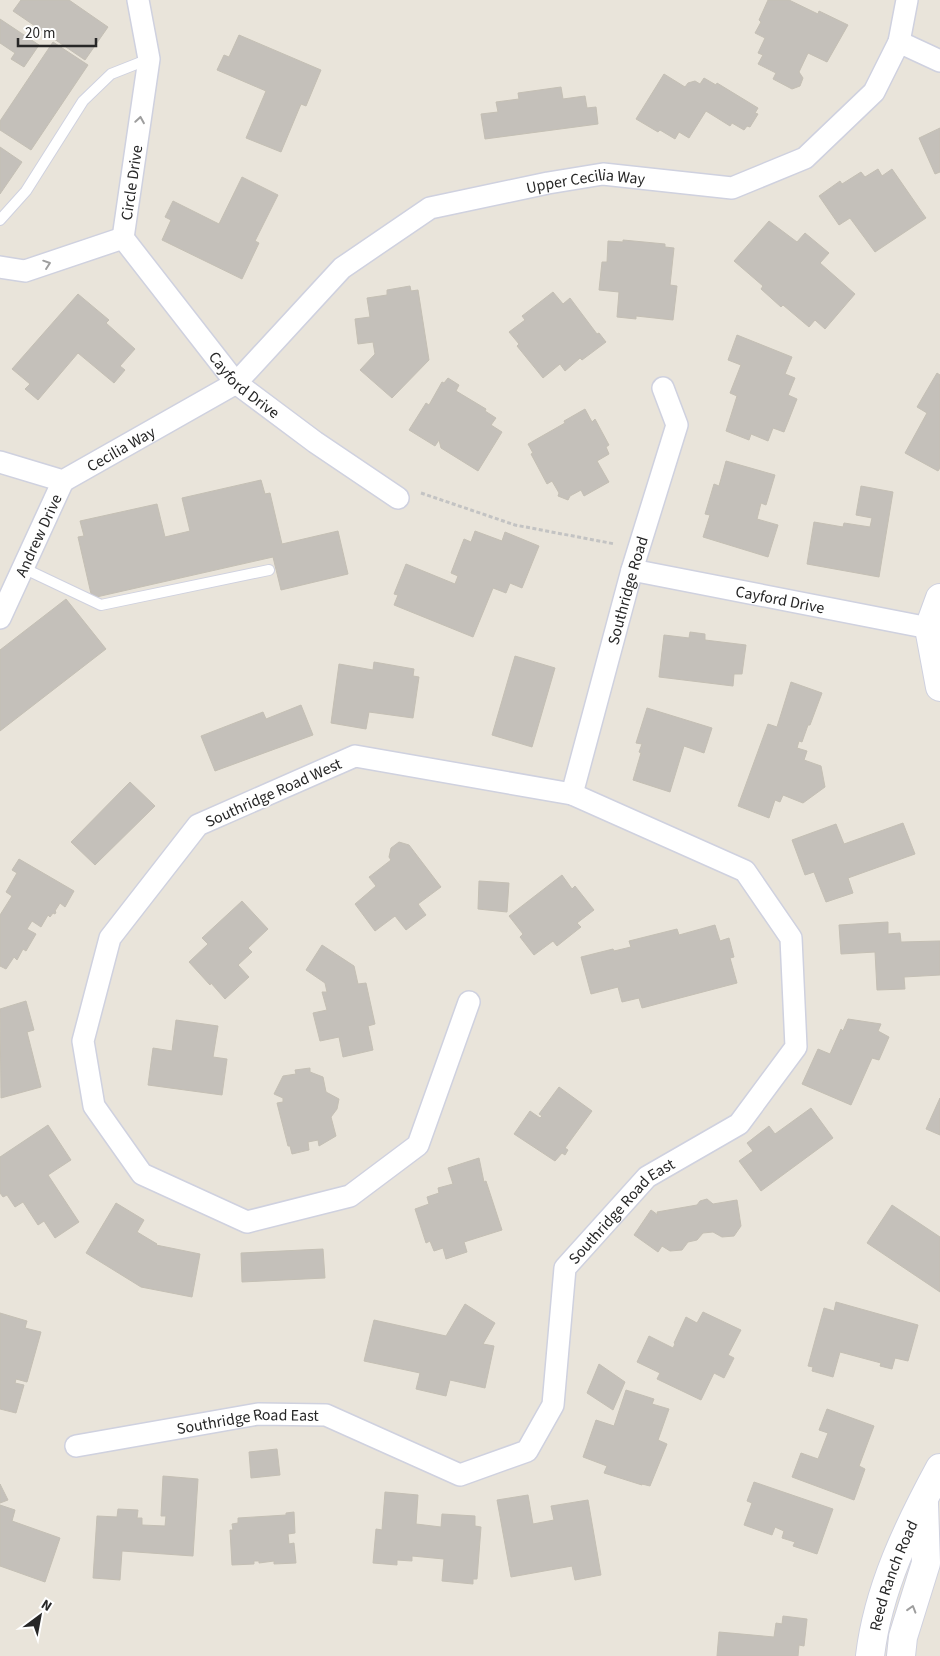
<svg xmlns="http://www.w3.org/2000/svg" width="940" height="1656" viewBox="0 0 940 1656" font-family="'Source Sans 3',sans-serif">
	<style>
		.building { fill: #c4c0ba; stroke: #c4bfb4 }
		.lines { fill: none; stroke-linecap: round; stroke-linejoin: round }
		.lane-casing { stroke: #cfd1df; stroke-width: 12 }
		.street-casing { stroke: #cfd1df; stroke-width: 24 }
		.secondary-casing { stroke: #cfd1df; stroke-width: 30 }
		.path { stroke: #c3c3c3; stroke-width: 3; stroke-dasharray: 4 2.5; stroke-linecap: butt }
		.lane { stroke: #fff; stroke-width: 10 }
		.street { stroke: #fff; stroke-width: 21 }
		.secondary { stroke: #fff; stroke-width: 28 }
		.oneway { stroke: #9e9e9e }
		.labels { text-anchor: middle; stroke-width: 4; stroke-linejoin: round; paint-order: stroke }
		.street-label { font-size: 16px; fill: #272727; stroke: #fff }
	</style>
	<rect width="100%" height="100%" fill="#e9e4da"/>
	<path class="building" d="M21,0H69L108,27L85,60L13,11Z
		M768,0H789L818,14L819,11L848,25L827,62L808,53L799,72L803,78L800,86L792,89L773,79L776,73L758,64L763,55L758,53L765,38L755,33L761,22L759,20Z
		M0,19L39,45L24,67L11,59L15,53L0,43Z
		M239,35L321,70L306,106L301,104L281,152L246,138L266,91L217,70L224,55L229,57Z
		M53,42L88,65L31,150L0,130V121Z
		M664,74L685,87L688,83L695,81L700,84L704,78L716,85L717,83L758,108L755,113L758,114L750,127L747,126L744,130L732,123L730,126L706,111L689,138L679,132L675,139L660,130L658,132L636,119Z
		M561,87L563,99L585,96L587,108L596,107L598,124L485,139L481,114L498,112L496,102L519,99L518,93Z
		M940,128V172L935,174L919,138Z
		M0,147L22,162L0,194Z
		M878,169L882,176L892,169L926,218L875,252L850,218L839,225L819,196L840,181L842,184L861,172L865,177Z
		M242,177L278,195L255,241L259,243L242,279L162,240L171,220L165,217L173,201L219,224Z
		M769,221L797,242L805,233L829,253L820,263L855,294L825,329L815,320L809,327L783,305L781,307L761,289L763,286L734,261Z
		M623,240L665,244V247L674,248L670,285L677,286L673,320L636,316V319L617,317L619,292L599,290L602,262H607L608,241L623,242Z
		M410,286L411,291L418,290L429,360L392,398L360,370L375,354L373,342L358,344L355,319L370,317L367,298L387,295V290Z
		M553,292L563,304L570,298L597,334L599,333L606,342L582,360L580,358L565,371L560,364L543,378L517,346L519,344L509,332L525,320L522,316Z
		M78,294L109,320L106,323L135,349L120,366L125,370L114,383L78,353L38,400L25,389L30,384L12,369Z
		M737,335L792,357L785,374L795,378L788,395L797,399L784,432L773,428L768,441L751,434L749,440L726,431L737,396L730,393L741,365L728,360Z
		M937,373L940,375V468L938,471L905,453L927,413L917,407Z
		M448,378L459,385L456,391L486,409L485,411L496,418L491,425L502,432L478,471L441,448L439,440L435,446L409,430L426,403L429,405L442,382L444,383Z
		M585,409L592,422L595,419L609,445L606,447L609,454L597,461L609,482L584,496L581,490L570,496L568,500L558,496L559,493L552,481L547,484L531,454L533,453L528,444L565,423L564,421Z
		M726,461L775,475L766,505L761,503L757,519L778,525L768,557L703,537L710,515L705,514L714,484L719,486Z
		M261,480L265,494L270,493L282,544L338,531L348,574L281,590L273,557L92,598L78,537L84,536L80,521L157,504L165,537L190,531L182,498Z
		M861,486L893,492L879,577L807,564L814,522L843,527L844,523L870,527L872,518L856,515Z
		M475,531L502,541L505,532L539,546L522,588L510,583L506,593L493,588L473,637L394,605L398,595L394,594L406,564L455,584L458,576L451,573L464,539L471,542Z
		M66,599L106,649L0,731V650Z
		M690,632L705,634V640L746,645L742,674H734L733,686L659,677L664,635L689,638Z
		M515,656L555,668L532,747L492,735Z
		M374,662L414,669L413,676L419,677L413,718L369,712L366,729L331,723L339,664L373,670Z
		M791,682L822,693L810,725H808L802,742L799,741L797,748L807,751L804,760L821,766L825,787L803,803L783,795L780,802L775,800L769,818L738,806L768,724L777,727Z
		M301,705L313,735L215,771L201,736L263,712L266,719Z
		M647,708L712,728L704,753L684,746L670,792L633,780L641,753L639,752L642,744L636,743Z
		M130,782L155,806L95,865L71,842Z
		M903,823L915,854L848,878L853,893L826,902L814,872L805,875L792,840L836,824L844,844Z
		M399,842L409,845L441,887L418,904L426,915L406,930L395,916L375,931L355,904L376,886L369,877L391,860L389,857L391,848Z
		M19,859L74,891L65,907L60,903L55,911L56,912L55,914L53,913L50,917L48,915L41,927L32,921L27,929L36,934L26,951L23,949L17,960L14,957L6,969L0,966V915L12,896L6,892L17,873L12,870Z
		M562,875L572,889L575,886L594,910L577,923L581,927L557,946L553,941L534,955L520,937L523,934L509,916Z
		M479,881L509,883L507,912L478,909Z
		M242,901L268,929L248,948L252,952L238,965L249,977L225,999L211,983L210,985L189,962L208,944L202,938Z
		M888,922V934L900,933L901,942L940,941V975L904,977L905,989L877,990L875,952L841,954L839,925Z
		M715,925L720,941L729,938L734,957L730,958L737,983L642,1008L639,998L622,1002L618,987L591,994L581,957L613,949L614,951L631,947L629,941L677,929L679,935Z
		M322,945L354,966L358,984L366,983L375,1024L368,1026L373,1050L343,1057L339,1037L320,1041L313,1013L327,1010L322,992H327L325,983L306,970Z
		M26,1001L34,1030L27,1032L41,1087L1,1098L0,1009Z
		M848,1019L881,1024L878,1031L889,1037L879,1060L872,1058L851,1105L802,1084L818,1049L830,1054L841,1029L843,1031Z
		M176,1020L218,1026L213,1057L227,1059L222,1095L148,1085L153,1048L172,1051Z
		M310,1068V1072L323,1077L326,1092L339,1099L337,1109L331,1117L336,1136L319,1146L318,1140L308,1142L309,1150L292,1154L290,1146H288L277,1103L283,1102V1098L274,1094L283,1076L296,1074L295,1070Z
		M559,1087L592,1111L565,1148L568,1150L565,1155L562,1153L555,1161L514,1134L530,1111L540,1118L542,1116L539,1114Z
		M940,1098V1135L926,1129Z
		M811,1108L833,1138L761,1191L739,1161L753,1151L747,1143L769,1126L775,1134Z
		M48,1125L71,1160L48,1175L79,1222L55,1238L44,1221L38,1225L23,1202L15,1207L7,1195L3,1197L0,1193V1157Z
		M479,1158L484,1182L486,1181L502,1230L464,1242L467,1252L446,1259L443,1248L434,1251L430,1241L426,1243L415,1209L429,1204L427,1197L439,1193L438,1188L453,1184L448,1168Z
		M707,1199L713,1204L737,1200L741,1226L734,1236L722,1237L713,1232L703,1233L697,1240L688,1242L682,1250L670,1251L662,1246L658,1252L634,1235L651,1210L658,1215L657,1212L697,1205L700,1201Z
		M116,1203L144,1220L137,1232L157,1244L156,1245L200,1254L192,1297L141,1287L86,1253Z
		M892,1205L940,1237V1292L867,1243Z
		M323,1249L325,1278L242,1282L241,1253Z
		M836,1302L918,1325L908,1361L895,1358L892,1369L880,1366L881,1363L840,1352L833,1377L812,1371L813,1367L808,1366L824,1308L834,1311Z
		M465,1304L495,1323L483,1344L494,1346L485,1388L450,1380L446,1396L416,1389L420,1373L364,1361L374,1320L446,1336Z
		M703,1312L741,1330L728,1355L734,1358L724,1378L714,1373L701,1400L657,1379L660,1373L637,1362L649,1336L673,1348L675,1344L674,1343L686,1317L697,1323Z
		M0,1313L27,1321L25,1328L41,1332L27,1382L16,1379L15,1383L24,1385L16,1413L0,1409Z
		M599,1364L625,1382L613,1410L587,1393Z
		M626,1390L654,1399L652,1404L669,1409L658,1440L667,1444L650,1486L642,1484V1485L604,1473L607,1466L583,1457L596,1420L614,1426Z
		M827,1409L874,1426L859,1466L865,1469L854,1500L792,1477L801,1453L818,1459L828,1433L819,1430Z
		M277,1449L280,1475L251,1478L249,1452Z
		M163,1476L198,1479L193,1556L122,1551L120,1580L93,1578L97,1516L117,1517L118,1509L138,1510L137,1518H142V1525L165,1526L166,1516H161Z
		M754,1482L833,1509L817,1554L793,1546L795,1542L782,1538L784,1531L775,1527L772,1535L744,1525L752,1503L747,1501Z
		M0,1484L8,1500L0,1503Z
		M385,1492L418,1495L416,1524L441,1527L442,1514L475,1516V1526L481,1527L477,1579H473V1584L442,1581L444,1559L412,1556V1561L397,1560V1565L373,1563L376,1529L382,1530Z
		M528,1495L533,1524L554,1520L551,1506L588,1500L601,1575L575,1580L572,1566L511,1577L497,1500Z
		M0,1505L15,1510L12,1521L60,1538L45,1582L0,1566Z
		M294,1512L295,1533L288,1534L289,1544L294,1543L296,1563L274,1564V1561L259,1563V1561H254V1564L232,1565L230,1530H233L232,1524L238,1523V1518L286,1515V1513Z
		M783,1616L807,1619L804,1646L799,1645L798,1656H717L719,1632L774,1637L776,1623L782,1624Z"/>
	<g class="lines">
		<g class="lane-casing">
			<path id="lane" d="M0,220L26,191L83,101L111,74L149,59
				M23,568L101,605L269,570"/>
		</g>
		<g class="street-casing">
			<g id="street">
				<path d="M899,42L940,61"/>
				<path id="s1" d="M123,238L236,383L315,442L398,498"/>
				<path id="s2" d="M123,238L149,59L138,0"/>
				<path d="M0,267L25,271L123,238"/>
				<path id="s3" d="M0,462L63,481L236,383L342,268L430,208L548,183L603,174L732,188L805,158L874,92L899,42L907,0"/>
				<path id="s4" d="M632,570L929,628"/>
				<path id="s5" d="M0,618L63,481"/>
				<path id="s6" d="M572,794L632,570L677,425L663,388"/>
				<path id="s7" d="M76,1446L258,1414L326,1415L460,1475L527,1451L553,1405L565,1268L647,1177L739,1124L796,1047L791,938L745,871L572,794L355,756L198,825L110,938L83,1041L94,1106L142,1174L247,1222L350,1196L418,1145L469,1002"/>
			</g>
		</g>
		<g class="secondary-casing">
			<g id="secondary">
				<path d="M940,598L929,628L940,687"/>
				<path id="s8" d="M870,1656C878,1589 908,1527 940,1468"/>
				<path d="M901,1656L903,1637L926,1563L924,1504"/>
			</g>
		</g>
		<path class="path" d="M421,493L515,525L615,544"/>
		<use href="#lane" class="lane"/>
		<use href="#street" class="street"/>
		<use href="#secondary" class="secondary"/>
	</g>
	<defs><path id="oneway-chevron" d="M-2-3.5L2.5 0L-2 3.5" fill="none" stroke-width="1.6" stroke-linecap="round" stroke-linejoin="round" transform="scale(1.25)"/></defs>
	<g class="oneway">
		<use href="#oneway-chevron" transform="translate(140 120) rotate(-81)"/>
		<use href="#oneway-chevron" transform="translate(47 264) rotate(-19)"/>
		<use href="#oneway-chevron" transform="translate(912 1609) rotate(-73)"/>
	</g>
	<g class="labels">
		<g class="street-label">
			<text dy="6" stroke="none"><textPath href="#s2" startOffset="56">Circle Drive</textPath></text>
			<text dy="6" stroke="none"><textPath href="#s3" startOffset="686">Upper Cecilia Way</textPath></text>
			<text dy="6" stroke="none"><textPath href="#s1" startOffset="191">Cayford Drive</textPath></text>
			<text dy="6" stroke="none"><textPath href="#s3" startOffset="132">Cecilia Way</textPath></text>
			<text dy="6" stroke="none"><textPath href="#s5" startOffset="91">Andrew Drive</textPath></text>
			<text dy="6" stroke="none"><textPath href="#s6" startOffset="211">Southridge Road</textPath></text>
			<text dy="6" stroke="none"><textPath href="#s4" startOffset="151">Cayford Drive</textPath></text>
			<text transform="translate(273 792) rotate(-24)" y="6">Southridge Road West</text>
			<text dy="6" stroke="none"><textPath href="#s7" startOffset="742">Southridge Road East</textPath></text>
			<text dy="6" stroke="none"><textPath href="#s7" startOffset="174">Southridge Road East</textPath></text>
			<text dy="6" stroke="none"><textPath href="#s8" startOffset="84">Reed Ranch Road</textPath></text>
		</g>
	</g>
	<g transform="translate(40 1616) rotate(32)" stroke="#ffffff" stroke-width="4" paint-order="stroke">
	<path d="M0-4L9 19L0 12L-9 19Z" fill="#272727"/>
	<text y="-8" font-size="14" font-weight="bold" text-anchor="middle" fill="#272727">N</text>
	</g>
	<path d="M18 38v8h78v-8" fill="none" stroke="#272727" stroke-width="2.5"/>
	<text x="25" y="38" font-size="15" fill="#272727" stroke="#ffffff" stroke-width="4" paint-order="stroke">20 m</text>
</svg>
